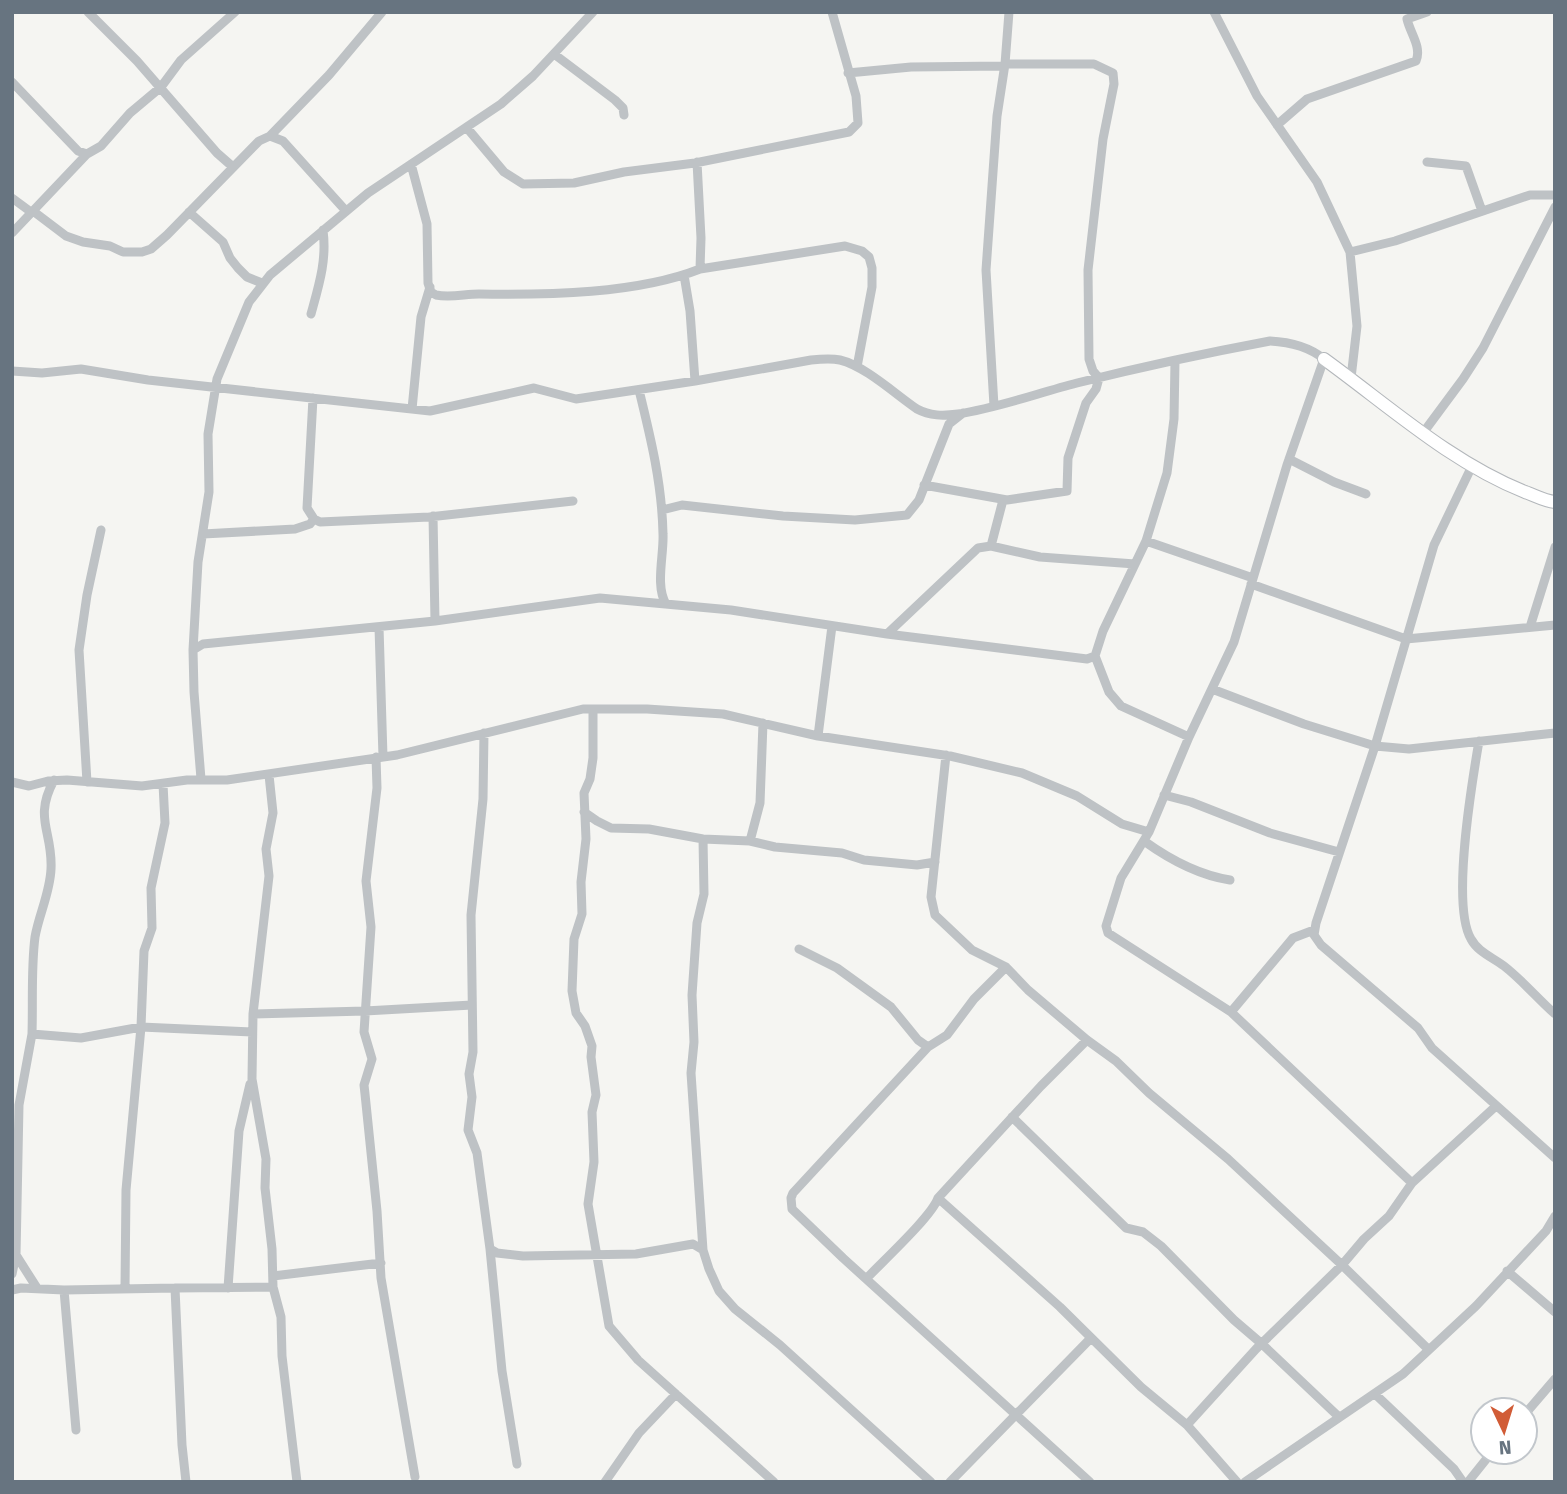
<svg xmlns="http://www.w3.org/2000/svg" width="1567" height="1494" viewBox="0 0 1567 1494" font-family="'Fira Sans',sans-serif">
	<style>
		.lines { fill: none; stroke-linecap: round; stroke-linejoin: round }
		.secondary-casing { stroke: #b3b7bb; stroke-width: 14 }
		.street { stroke: #bec2c5; stroke-width: 9 }
		.secondary { stroke: #fff; stroke-width: 12 }
	</style>
	<rect width="100%" height="100%" fill="#f5f5f2"/>
	<g class="lines">
		<g class="secondary-casing">
			<path id="secondary" d="M1324,359C1389,406 1450,462 1525,492C1534,495 1544,501 1555,502"/>
		</g>
		<path class="street" d="M88,12L137,61L217,153L233,167
			M1214,12L1257,96L1317,182L1350,252L1357,326L1351,378
			M554,54L615,100L623,108L624,115
			M848,73L911,67L1004,66
			M12,82L78,151L87,154L101,146L130,113L161,87L181,60L235,12
			M1277,125L1307,99L1416,61C1422,47 1410,33 1407,19L1427,12
			M467,128L504,172L523,184L574,183L624,172L695,163L849,132L858,123L856,96L832,12
			M270,136L329,75L382,12
			M697,162L701,238L700,269
			M1427,162L1466,166L1482,211
			M411,164L427,224L428,283L431,292L436,295C450,298 465,294 479,294C547,295 637,294 700,269L845,246L862,251L869,257L872,268V287L857,367
			M12,198L31,212
			M33,211L66,236L83,242L110,246L123,252H142L151,249L167,235L259,141L270,136L283,141L346,211
			M189,212L223,242L230,258L238,268L247,277L262,283
			M12,233L87,154
			M1350,252L1395,241L1530,195H1555
			M684,275L690,311L695,381
			M311,314C319,285 327,260 323,230
			M12,371L42,373L81,369L148,380L430,411L534,388L576,399L695,381L811,360C820,359 831,358 840,360C865,366 895,394 917,409C930,416 943,416 958,414C998,408 1038,393 1077,383C1141,367 1206,353 1270,341C1290,342 1308,346 1324,359L1287,465L1234,642L1189,737L1149,832L1121,878L1106,926L1108,933L1231,1012L1412,1183
			M639,390C651,439 662,484 663,534C664,555 655,586 666,604
			M313,398L307,508L314,519L320,522L429,517L573,501
			M994,406L986,270L997,116L1005,64L1009,12
			M412,409L421,317L430,287
			M1423,433L1463,379L1483,348L1555,207
			M1289,459L1334,482L1366,494
			M1472,466L1434,545L1375,746L1316,923L1314,935L1321,945L1418,1028L1432,1048L1555,1158
			M924,485L1007,500L1067,491L1068,458L1086,403L1096,389L1099,378L1093,371L1089,359L1088,270L1103,139L1114,84L1113,73L1094,64H1005
			M662,510L682,505L783,516L855,520L907,515L919,500L949,424L963,413
			M433,516L435,621
			M203,534L295,529L310,524L314,519
			M1146,541L1253,578
			M991,546L1003,500
			M1251,584L1406,639L1555,625
			M379,627L383,757
			M1530,627L1555,547
			M887,634L978,548L991,546L1040,557L1135,564
			M193,650L203,644L435,621L600,598L731,610L887,634L1087,659L1095,656L1103,631L1146,541L1167,473L1174,419L1175,361
			M1095,656L1109,692L1121,706L1189,737
			M1212,689L1304,724L1375,746L1409,749L1555,733
			M593,709V758L590,779L584,793L586,839L581,882L582,914L574,939L572,991L576,1013L585,1026L592,1046L591,1057L596,1095L592,1112L594,1162L588,1204L609,1326L638,1360L774,1482
			M484,733L483,799L471,915L473,1052L469,1074L472,1097L468,1130L477,1153L490,1249L502,1371L517,1464
			M818,736L832,626
			M1479,741C1472,782 1451,905 1471,939C1478,952 1492,957 1504,966C1522,980 1538,999 1555,1014
			M946,755L931,897L935,915L972,950L1006,967L1028,990L1087,1040L1116,1061L1149,1093L1228,1159L1342,1265L1428,1349
			M376,757L377,788L366,881L371,927L364,1032L372,1059L364,1085L365,1094L377,1211L381,1278L415,1477
			M269,775L273,813L266,849L269,876L253,1014L252,1079L266,1159L265,1188L272,1249L273,1287L281,1317L282,1356L297,1482
			M201,779L194,692L193,650L198,562L209,492L208,434L217,379L249,302L270,275L368,193L501,104L533,76L593,12
			M12,782L29,786L48,781L67,780L142,786L187,780H227L397,755L583,709H647L723,714L818,736L950,756L1022,773L1077,796L1122,824L1149,832
			M87,782L79,650L87,595L101,530
			M1164,795L1191,802L1270,833L1339,852
			M584,812L597,821L611,828L649,829L703,839L750,841L775,847L842,853L864,860L917,865L935,862
			M750,841L760,803L763,723
			M1144,841C1169,859 1198,875 1230,880
			M799,949L837,968L891,1007L918,1040L928,1047L947,1035L974,999L1006,967
			M1231,1012L1293,938L1314,930
			M253,1014L365,1011L472,1005
			M32,1034C33,1002 31,968 35,937C39,914 50,893 51,869C53,831 33,819 54,780
			M928,1047L793,1193L791,1198L792,1209L843,1258L1090,1482
			M1012,1117L1126,1228L1143,1232L1161,1246L1234,1320L1262,1344L1339,1417
			M938,1198L1060,1307L1141,1387L1187,1425L1237,1482
			M490,1249L497,1253L523,1256L636,1254L693,1244L703,1250L709,1269L719,1291L735,1309L780,1345L931,1482
			M703,1250L691,1073L694,1042L692,995L697,923L704,894L703,839
			M16,1255L37,1288
			M1507,1271L1555,1312
			M12,1274L16,1255L19,1105L32,1034L81,1038L141,1027L252,1032
			M273,1276L381,1263
			M867,1278C883,1261 932,1216 938,1198L1041,1086L1087,1040
			M125,1288L126,1190L141,1027L144,951L152,928L151,888L165,823L163,784
			M228,1288L239,1131L250,1084
			M12,1290L21,1288L64,1290L175,1288
			M64,1290L76,1430
			M1375,1394L1454,1469L1463,1482
			M1525,1414L1555,1379
			M1187,1425L1256,1349L1342,1265L1364,1239L1389,1216L1412,1183L1496,1106
			M186,1482L182,1445L175,1288L273,1287
			M605,1482L639,1433L676,1394
			M950,1482L1091,1338
			M1245,1482L1403,1374L1476,1306L1546,1231L1555,1216
			M1468,1482L1492,1452"/>
		<use href="#secondary" class="secondary"/>
	</g>
	<rect width="1567" height="1494" fill="none" stroke="#677480" stroke-width="28"/>
	<g transform="translate(1504 1431) rotate(176)"><circle r="33" fill="#ffffff" stroke="#c2c7cc" stroke-width="2"/>
	<path d="M0-5L12 26L0 18L-12 26Z" fill="#d15c36"/>
	<text y="-10" font-size="19" font-weight="bold" text-anchor="middle" fill="#677480">N</text>
	</g>
</svg>
